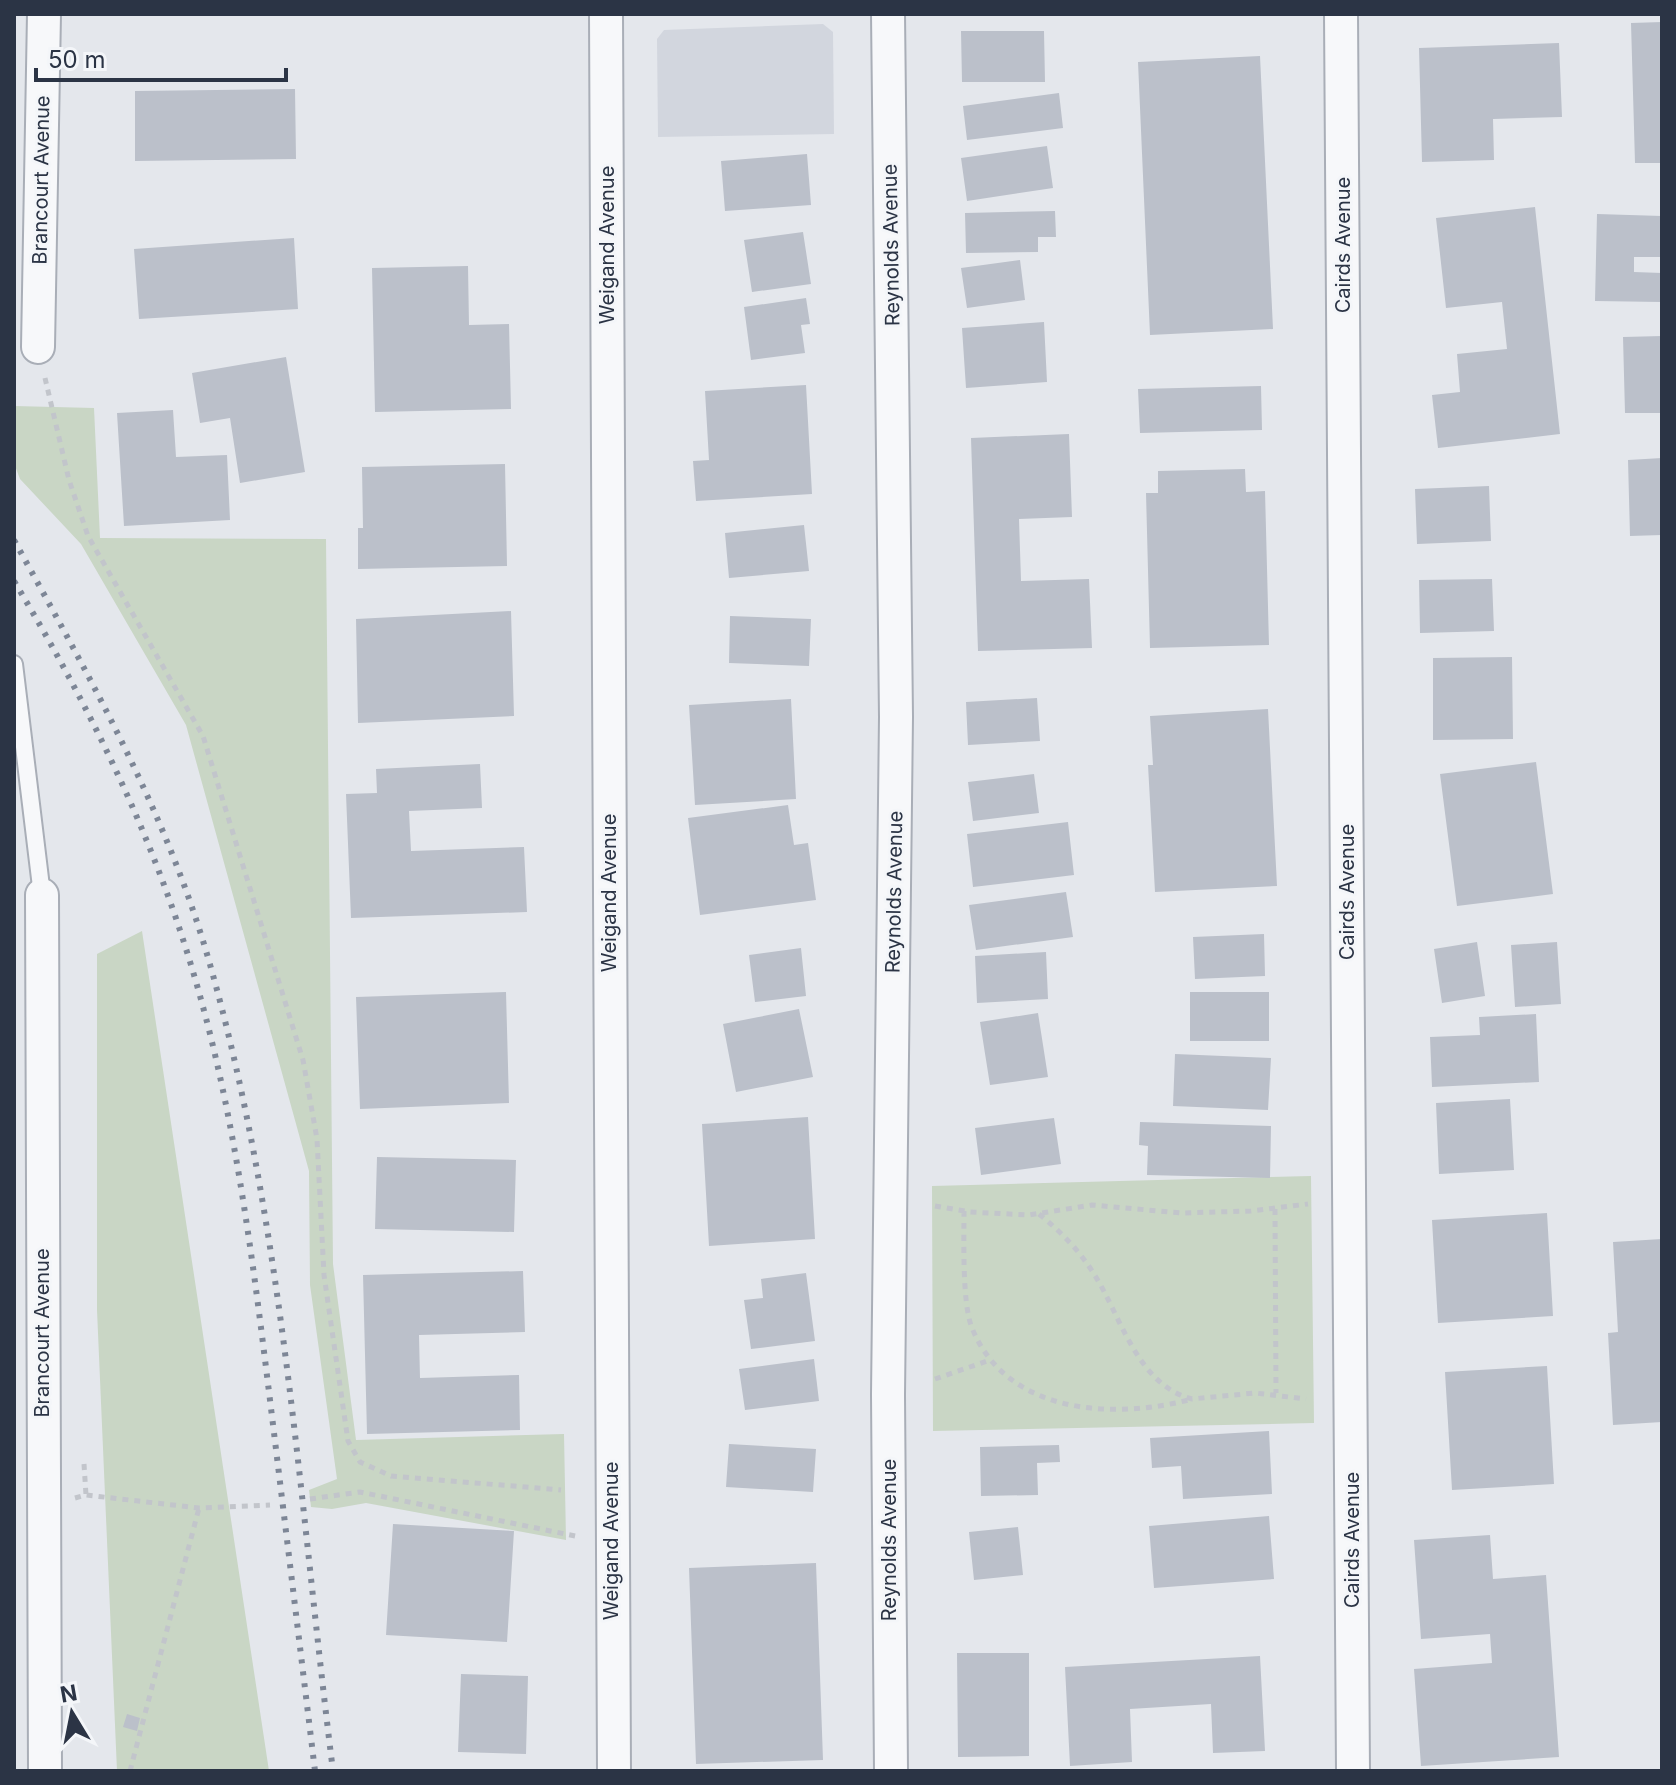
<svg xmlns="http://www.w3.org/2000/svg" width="1676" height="1785" viewBox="0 0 1676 1785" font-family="Inter,sans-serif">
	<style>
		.built { fill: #d2d6de }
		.green { fill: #c9d6c5 }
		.building { fill: #bbc0ca }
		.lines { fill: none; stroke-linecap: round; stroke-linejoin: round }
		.service-casing { stroke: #a9aeb7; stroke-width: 20 }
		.minor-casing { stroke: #a9aeb7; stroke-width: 36 }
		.path { stroke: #c2c5cb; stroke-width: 5; stroke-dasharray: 6 6; stroke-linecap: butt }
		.service { stroke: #f7f8fa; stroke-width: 16 }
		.minor { stroke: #f7f8fa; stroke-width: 32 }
		.rail { stroke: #7d8696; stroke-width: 6; stroke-dasharray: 4 8; stroke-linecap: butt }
		.labels { text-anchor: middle; stroke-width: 6; stroke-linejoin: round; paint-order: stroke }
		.street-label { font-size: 20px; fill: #2b3445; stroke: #f4f6f9 }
	</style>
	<rect width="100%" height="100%" fill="#e4e7ec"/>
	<path class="built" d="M823,24L833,32L834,134L658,137L657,39L664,30Z"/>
	<path class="green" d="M14,406L94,408L100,538L326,539L333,1264L356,1440L564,1434L566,1540L366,1503L332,1509L311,1507L309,1490L337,1479L310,1285L309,1171L186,725L81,544L20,479L14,463Z
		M142,931L269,1771H117L97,1310V954Z
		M1311,1176L1314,1423L933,1431L932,1186Z"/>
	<path class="building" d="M1662,22V163H1635L1631,23Z
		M961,31H1044L1045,82H962Z
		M1559,43L1562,117L1493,119L1494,160L1422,162L1419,48Z
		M1260,56L1273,329L1150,335L1138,62Z
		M295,89L296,159L135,161V91Z
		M1059,93L1063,128L967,140L963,106Z
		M1047,146L1053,188L967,201L961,158Z
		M807,154L811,205L725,211L721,161Z
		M1535,207L1560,434L1438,448L1432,395L1460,392L1457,354L1507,349L1502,302L1446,308L1436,218Z
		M1055,211L1056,237H1038V252L966,253L965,213Z
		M1597,214L1662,216V257H1634V272L1662,273V302L1595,301Z
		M803,232L811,284L752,292L744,240Z
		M294,238L298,309L139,319L134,249Z
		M1020,260L1025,300L967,308L961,268Z
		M468,266L469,325L509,324L511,409L375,412L372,268Z
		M806,298L810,324L801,325L805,353L751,360L744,307Z
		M1044,322L1047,382L966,388L962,328Z
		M1662,336V413H1625L1623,337Z
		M286,357L305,472L240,483L230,418L200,423L192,373Z
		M806,385L812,494L696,501L693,461L709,460L705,391Z
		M1261,386L1262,430L1140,433L1138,389Z
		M173,410L176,457L227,455L230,520L124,526L117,413Z
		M1069,434L1072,517L1019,519L1021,581L1089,579L1092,648L978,651L971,438Z
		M1662,458V535L1630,536L1628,460Z
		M505,464L507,566L358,569V528H363L362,467Z
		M1245,469L1246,492L1265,491L1269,645L1150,648L1146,493H1158V471Z
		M1489,486L1491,541L1417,544L1415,489Z
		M804,525L809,571L729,578L725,533Z
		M1492,579L1494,631L1420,633L1419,580Z
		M511,611L514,716L358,723L356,619Z
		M730,616L811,619L809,666L729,663Z
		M1512,657L1513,739L1433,740V658Z
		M1037,698L1040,741L968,745L966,702Z
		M791,699L796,799L695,805L689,705Z
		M1268,709L1277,886L1155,892L1148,765H1153L1150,716Z
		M1536,762L1553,894L1457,906L1440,774Z
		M480,764L482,808L409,811L411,851L524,847L527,912L351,918L346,794L377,793L376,769Z
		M1034,774L1039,813L973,821L968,782Z
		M788,805L794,845L808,843L816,900L700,915L688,818Z
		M1068,822L1074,875L973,887L967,834Z
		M1066,892L1073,937L976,950L969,905Z
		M1264,934L1265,976L1195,979L1193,937Z
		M1477,942L1485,996L1442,1003L1434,949Z
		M1557,942L1561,1004L1515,1007L1511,945Z
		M801,948L806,996L755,1002L749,955Z
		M1046,952L1048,999L977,1003L975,956Z
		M506,992L509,1103L360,1109L356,997Z
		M1190,992H1269V1041H1190Z
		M799,1009L813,1077L736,1092L723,1024Z
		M1038,1013L1048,1077L990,1085L980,1022Z
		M1536,1014L1539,1082L1432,1087L1430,1037L1480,1035L1479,1017Z
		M1175,1054L1271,1058L1268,1110L1173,1106Z
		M1510,1099L1514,1170L1439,1174L1436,1103Z
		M808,1117L815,1239L709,1246L702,1124Z
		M1054,1118L1061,1164L981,1175L975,1128Z
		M1140,1122L1271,1126L1270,1178L1147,1175L1148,1146L1139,1145Z
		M377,1157L516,1160L514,1232L375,1229Z
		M1547,1213L1553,1316L1438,1323L1432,1220Z
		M1662,1239V1422L1613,1425L1608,1333L1618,1332L1613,1242Z
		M523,1271L525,1332L419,1335L420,1378L519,1375L520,1430L367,1434L363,1275Z
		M806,1273L815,1341L751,1349L744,1300L763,1298L761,1279Z
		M814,1359L819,1401L745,1410L739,1369Z
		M1547,1366L1554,1484L1452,1490L1445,1372Z
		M1269,1431L1272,1494L1183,1499L1181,1466L1152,1468L1150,1438Z
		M729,1444L816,1449L813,1492L726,1487Z
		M1059,1445L1060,1462L1037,1463L1038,1495L981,1496L980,1447Z
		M1269,1516L1274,1579L1154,1588L1149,1526Z
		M393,1524L514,1531L507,1642L386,1635Z
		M1018,1527L1023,1575L974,1580L969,1532Z
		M1490,1535L1493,1579L1546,1575L1559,1757L1421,1766L1414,1669L1492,1663L1490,1634L1421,1639L1414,1540Z
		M816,1563L823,1760L696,1764L689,1568Z
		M957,1653H1029V1756L958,1757Z
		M1260,1656L1265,1751L1213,1753L1211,1704L1130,1709L1132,1762L1070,1766L1065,1667Z
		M461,1674L528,1676L526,1754L458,1752Z
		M127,1714L140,1718L137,1731L123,1727Z"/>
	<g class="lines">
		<g class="service-casing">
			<path id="service" d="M14,664L42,895"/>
		</g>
		<g class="minor-casing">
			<path id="minor" d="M606,14L614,1771
				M888,14L896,717L888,1395L891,1771
				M1341,14L1353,1771
				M38,347L44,14
				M42,895L45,1771"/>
		</g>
		<path class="path" d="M45,378L69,480L88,536L203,736L303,1060L317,1139L324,1275L348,1441L360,1462L391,1476L561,1490
			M935,1206L970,1212L1029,1215L1092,1205L1181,1213L1251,1211L1308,1204
			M1275,1209L1276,1393
			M964,1211C964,1240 962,1303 972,1328C1007,1415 1115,1420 1192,1399
			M1039,1214C1061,1232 1079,1250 1094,1274C1121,1316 1137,1385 1192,1399L1255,1393L1306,1399
			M935,1379L990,1360
			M84,1464L86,1495
			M75,1498L86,1495L199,1508L270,1505
			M310,1499L360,1492L580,1537
			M130,1771L199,1508"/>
		<use href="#service" class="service"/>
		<use href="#minor" class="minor"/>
		<path class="rail" d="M14,540C89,676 166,811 209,961C284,1224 299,1501 333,1771
			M14,581C87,702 150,829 191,965C234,1106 252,1254 270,1400C285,1523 300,1647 315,1771"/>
	</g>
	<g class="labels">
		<g class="street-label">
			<text transform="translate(41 180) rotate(-89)" y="7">Brancourt Avenue</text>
			<text transform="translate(607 245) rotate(-90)" y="7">Weigand Avenue</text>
			<text transform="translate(891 245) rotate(-91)" y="7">Reynolds Avenue</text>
			<text transform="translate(1343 245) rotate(-90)" y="7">Cairds Avenue</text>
			<text transform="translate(894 892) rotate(-89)" y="7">Reynolds Avenue</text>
			<text transform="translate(1347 892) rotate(-90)" y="7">Cairds Avenue</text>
			<text transform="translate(609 893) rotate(-90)" y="7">Weigand Avenue</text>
			<text transform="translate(42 1333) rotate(-90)" y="7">Brancourt Avenue</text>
			<text transform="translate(889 1540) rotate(-90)" y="7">Reynolds Avenue</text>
			<text transform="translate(1352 1540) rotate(-90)" y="7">Cairds Avenue</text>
			<text transform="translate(611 1541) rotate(-90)" y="7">Weigand Avenue</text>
		</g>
	</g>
	<rect width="1676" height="1785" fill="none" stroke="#2b3445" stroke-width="32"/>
	<g transform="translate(72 1713) rotate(350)" stroke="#f4f6f9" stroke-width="6" paint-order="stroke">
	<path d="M0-6L14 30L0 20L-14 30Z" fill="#2b3445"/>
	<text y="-12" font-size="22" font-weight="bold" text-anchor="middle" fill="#2b3445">N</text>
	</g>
	<path d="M36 68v12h250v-12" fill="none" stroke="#2b3445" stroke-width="4"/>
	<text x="48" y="68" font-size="24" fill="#2b3445" stroke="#f4f6f9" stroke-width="6" paint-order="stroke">50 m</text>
</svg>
